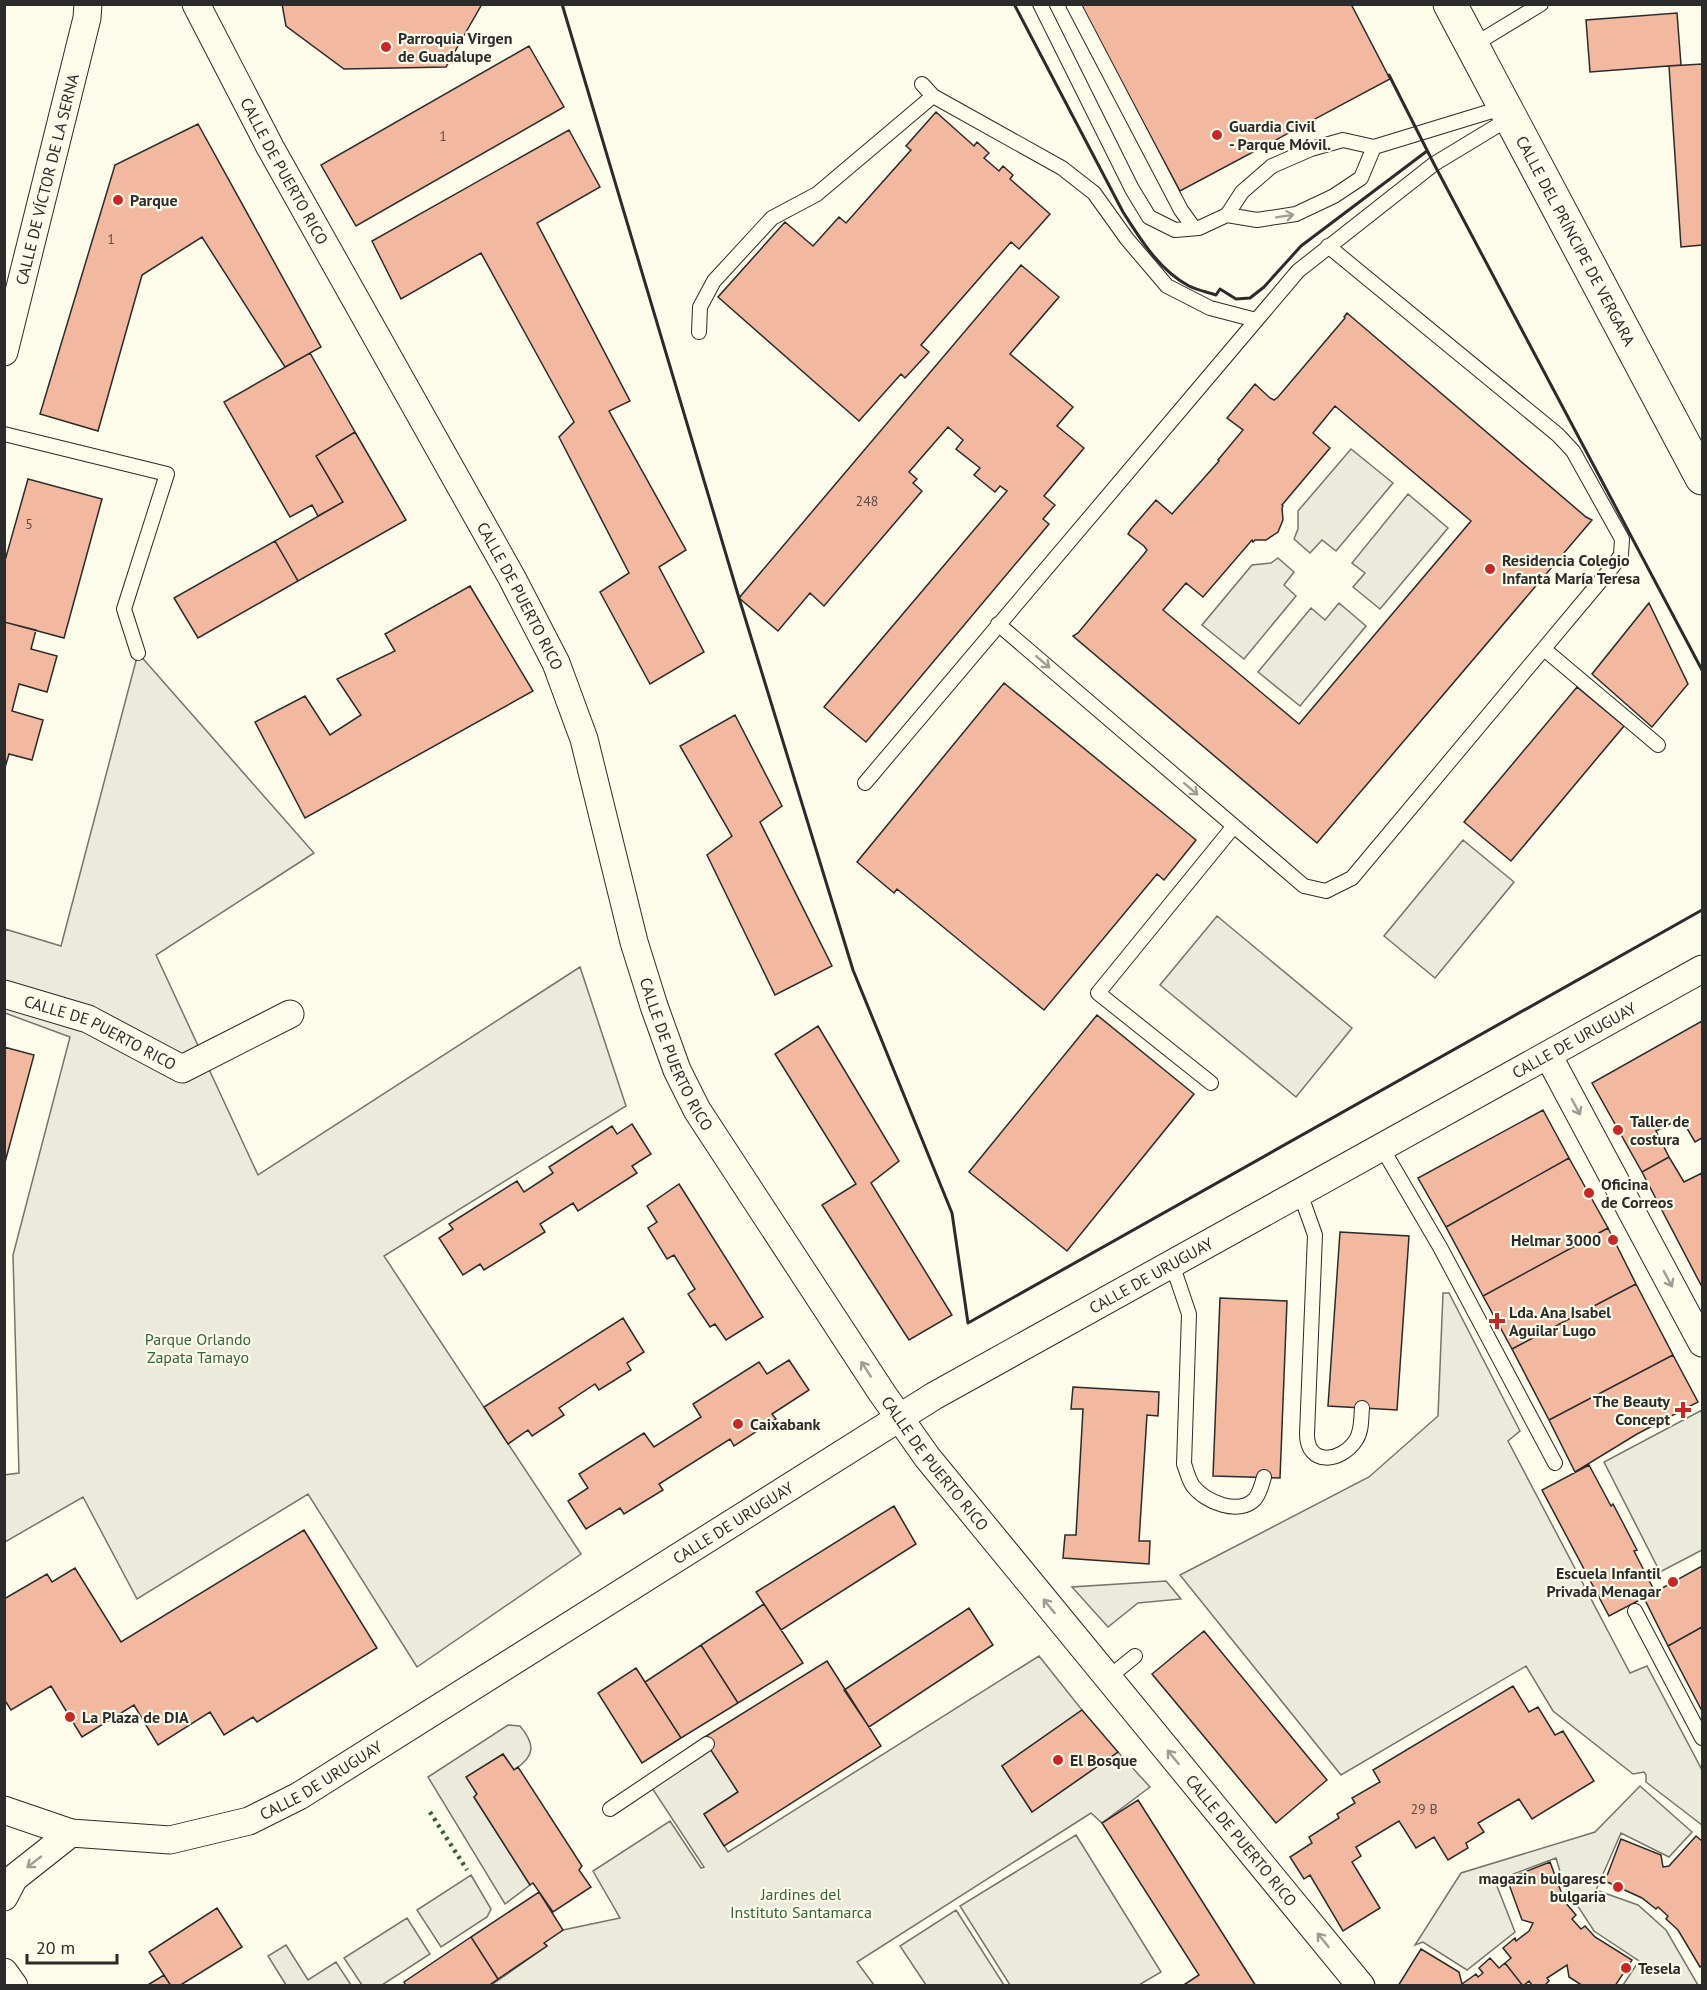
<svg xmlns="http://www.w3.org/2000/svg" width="1707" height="1990" viewBox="0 0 1707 1990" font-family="'PT Sans',sans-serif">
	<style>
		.green { fill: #ecebdb; stroke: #74746e; stroke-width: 1.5 }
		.building { fill: #f2b8a0; stroke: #2b2b2b; stroke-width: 1.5; fill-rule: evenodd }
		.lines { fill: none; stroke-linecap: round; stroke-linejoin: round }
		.service-casing { stroke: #2b2b2b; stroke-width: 16 }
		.minor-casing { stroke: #2b2b2b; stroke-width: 29 }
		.secondary-casing { stroke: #2b2b2b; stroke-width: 35 }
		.service { stroke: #fdfbea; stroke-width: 14 }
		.minor { stroke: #fdfbea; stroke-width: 27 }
		.secondary { stroke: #fdfbea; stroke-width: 33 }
		.hedge { stroke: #34623c; stroke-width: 4.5; stroke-dasharray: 3 4.5; stroke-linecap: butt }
		.wall { stroke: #2b2b2b; stroke-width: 3 }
		.oneway { stroke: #9e9d94 }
		.poi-dot { fill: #c62828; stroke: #fdfbea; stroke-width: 2 }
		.labels { text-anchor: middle; stroke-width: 4.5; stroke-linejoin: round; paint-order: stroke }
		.number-label { font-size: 14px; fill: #5d4e48 }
		.poi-label { font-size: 16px; font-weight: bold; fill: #2b2b2b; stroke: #fdfbea; text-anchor: start }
		.street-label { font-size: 16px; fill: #2b2b2b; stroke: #fdfbea }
		.park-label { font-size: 16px; fill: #34623c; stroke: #fdfbea }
	</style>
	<rect width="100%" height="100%" fill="#fdfbea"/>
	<path class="green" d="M1351,449L1393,483L1336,551L1322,540L1310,553L1294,539L1298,529V511Z
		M1408,494L1448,528L1380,609L1353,587L1365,573L1352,563Z
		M1278,558L1294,572L1284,585L1296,596L1244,659L1202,625L1252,565L1271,563Z
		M1339,603L1366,626L1300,706L1258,672L1311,608L1325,620Z
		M138,653L314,853L156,955L258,1175L580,967L626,1106L384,1256L581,1554L417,1667L308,1494L137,1599L83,1497L5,1542L4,1475L19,1473L13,1255L70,1037L5,1013V929L61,946Z
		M1463,840L1514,882L1435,978L1384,936Z
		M1217,916L1352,1028L1296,1097L1160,985Z
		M1443,1293H1449L1520,1431L1508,1441L1630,1673L1647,1666L1702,1770V1825L1646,1782V1775L1644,1772L1633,1774L1553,1711L1526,1666L1341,1775L1180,1575L1369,1477L1438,1416Z
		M1702,1410V1550L1660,1572L1604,1462Z
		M1166,1581L1181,1599L1138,1603L1108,1627L1072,1587Z
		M1039,1656L1082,1710L1002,1766L1032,1812L1118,1752L1150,1787L1102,1823L1091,1813L857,1962L874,1985L490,1986L547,1946L544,1943L563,1930L620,1918L593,1871L670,1821L701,1868L704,1867L652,1788L711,1749L738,1792L704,1814L728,1852Z
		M508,1725L520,1726C535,1744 536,1756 514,1770L503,1754L467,1777L477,1794L474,1797L530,1885L505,1904L428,1777Z
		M1640,1786L1692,1832L1669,1857L1621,1833L1596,1890L1638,1905L1666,1930L1698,1985H1623L1639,1961L1594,1931L1564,1885L1556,1858L1495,1881L1515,1932L1467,1970L1423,1942L1415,1945L1461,1873L1595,1832Z
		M1076,1835L1161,1972L1139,1985H1010L960,1906Z
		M471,1875L491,1909L487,1917L441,1947L417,1910Z
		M956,1910L1004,1985H926L900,1946Z
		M407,1918L430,1954L382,1985H362L344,1958Z
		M286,1945L308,1980L336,1962L351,1985H286L268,1956Z"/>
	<path class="building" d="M282,4H482L446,67L344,69L286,26Z
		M1080,4H1351L1390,79L1180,191Z
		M1677,13L1681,65L1590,72L1586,20Z
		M529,46L564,107L356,226L321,165Z
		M1702,64V245L1681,247L1669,66Z
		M936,112L974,146L977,142L989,153L984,158L999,171L1003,166L1013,175L1010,179L1050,214L1019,249L1011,242L921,345L929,352L905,378L901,374L859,421L718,297L785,222L813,246L839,217L846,223L911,150L906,146Z
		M198,124L321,347L285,367L202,237L142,275L98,431L40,414L115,165Z
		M569,130L600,187L537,223L630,401L609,411L686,550L659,567L704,652L650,684L600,592L629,573L559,437L574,422L481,253L401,299L372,241Z
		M1021,265L1059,297L1010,354L1073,407L1057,426L1084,448L1044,496L1055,505L1043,519L1049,524L866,742L824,707L1007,491L1000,486L995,492L974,475L980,468L956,449L963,440L948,427L909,472L917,479L913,483L922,491L824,606L810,593L778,631L739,598Z
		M1347,313L1586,517L1592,520L1317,843L1073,636L1078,633L1144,554L1147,550L1144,546L1128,534L1131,529L1156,500L1172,514L1219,461L1218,460L1243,430L1227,418L1255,384L1270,398L1274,400L1278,397L1345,318L1344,317ZM1335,406L1471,521L1299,724L1163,610L1186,583L1203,597L1252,540L1253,542L1255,540H1266L1278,532L1283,520L1282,508L1283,506L1282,505L1330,448L1313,433Z
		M310,353L355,432L316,456L343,502L318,516L312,505L290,517L224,402Z
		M355,432L406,520L298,581L275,541L343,502L316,456Z
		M28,479L102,499L64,638L4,622V564Z
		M275,541L298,581L198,638L174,598Z
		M470,586L533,691L305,818L255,722L305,696L330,735L361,715L337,679L395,651L385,634Z
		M1649,603L1688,684L1652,727L1592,674Z
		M4,622L36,630L31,649L57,656L47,692L19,684L12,711L43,720L32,760L9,754L4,771Z
		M1004,683L1196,840L1164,880L1157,874L1044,1010L897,889L894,893L857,862Z
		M1577,687L1624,726L1511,861L1464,822Z
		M735,715L782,806L760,822L832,966L775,995L707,855L732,836L680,746Z
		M1097,1015L1194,1094L1067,1251L969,1172Z
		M1702,1021V1138L1695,1142L1681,1118L1656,1131L1669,1157L1642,1172L1592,1083Z
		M818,1026L899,1161L871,1183L952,1315L909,1340L822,1205L856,1184L775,1054Z
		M4,1047L34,1055L4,1166Z
		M1543,1110L1569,1158L1446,1227L1418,1178Z
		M632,1124L651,1154L632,1166L637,1173L578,1211L573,1203L540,1224L545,1232L484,1270L480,1264L463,1275L439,1238L453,1229L449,1224L517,1181L524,1192L553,1173L549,1167L612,1126L617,1134Z
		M1669,1157L1684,1182L1702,1173V1287L1642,1172Z
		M1569,1158L1608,1228L1483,1296L1446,1227Z
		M679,1184L763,1317L726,1340L715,1324L710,1327L688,1294L695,1289L674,1255L667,1259L648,1228L657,1222L647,1206Z
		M1608,1228L1636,1284L1512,1349L1483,1296Z
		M1340,1232L1409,1236L1397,1410L1328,1406Z
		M1636,1284L1673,1355L1549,1420L1512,1349Z
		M1220,1298L1287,1301L1280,1478L1213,1476Z
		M623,1318L644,1352L627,1363L631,1370L599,1390L595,1384L559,1408L564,1415L532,1436L528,1430L508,1444L484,1407Z
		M1673,1355L1698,1402L1637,1434L1575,1472L1549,1420Z
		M789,1360L809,1390L772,1414L776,1419L734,1446L730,1439L659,1484L663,1490L624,1514L620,1508L586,1529L568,1501L588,1488L579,1474L644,1433L654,1447L701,1417L693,1404L759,1362L767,1374Z
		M1073,1387L1159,1392L1158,1416L1147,1415L1139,1541H1150L1149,1564L1063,1558L1065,1535H1076L1083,1409H1071Z
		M1589,1465L1611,1506L1613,1504L1623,1523L1637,1550L1634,1551L1655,1592L1609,1616L1542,1490Z
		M894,1506L916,1544L781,1630L756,1592Z
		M304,1530L377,1648L257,1722L253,1717L224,1735L210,1712L158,1745L134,1705L82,1737L51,1686L11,1710L4,1699V1599L47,1574L52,1582L75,1568L121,1642Z
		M1702,1566V1627L1668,1646L1644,1598Z
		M764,1604L803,1663L738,1703L701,1645Z
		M969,1608L993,1645L869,1727L844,1690Z
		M1702,1627V1711L1668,1646Z
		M1204,1631L1327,1780L1276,1823L1152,1674Z
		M701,1645L738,1703L681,1738L645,1682Z
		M827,1661L881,1746L724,1846L704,1814L738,1792L703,1738Z
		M636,1668L681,1738L642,1763L598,1693Z
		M1513,1686L1529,1712L1538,1707L1555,1735L1563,1731L1594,1781L1532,1819L1519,1799L1478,1823L1484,1832L1466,1843L1468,1848L1448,1860L1434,1837L1416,1848L1399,1821L1356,1847L1361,1856L1352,1862L1380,1908L1343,1931L1310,1875L1304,1879L1290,1857L1312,1843L1309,1837L1339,1818L1337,1814L1355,1803L1352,1798L1380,1782L1373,1770Z
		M1082,1710L1118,1752L1032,1812L1002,1766Z
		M503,1754L514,1770L518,1767L582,1866L579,1870L591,1887L553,1912L533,1883L530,1885L474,1797L477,1794L466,1777Z
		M1138,1800L1254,1983L1256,1986H1182L1199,1975L1102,1823Z
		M1696,1836L1702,1841V1966L1700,1967L1678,1930L1666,1919L1668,1916L1658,1907L1656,1909L1642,1898L1605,1881L1621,1839L1661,1855L1663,1867L1669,1866Z
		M1550,1862L1565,1902L1576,1915L1572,1919L1581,1929L1585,1926L1595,1937L1632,1960L1615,1986H1583L1569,1977L1567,1965L1547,1978L1549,1981L1544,1986H1533L1529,1981L1523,1986L1505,1963L1511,1958L1503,1948L1515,1938L1516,1941L1529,1931L1533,1923L1522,1920L1507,1879Z
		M539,1892L563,1930L544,1943L547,1946L498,1979L471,1937Z
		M217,1908L242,1947L179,1986H171L149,1952Z
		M471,1937L498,1979L488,1986H406L404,1982Z
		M1421,1949L1459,1972L1462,1984L1476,1974L1478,1977L1483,1973L1479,1968L1490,1958L1499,1968L1505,1963L1523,1986H1398Z
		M164,1975L171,1986H146Z"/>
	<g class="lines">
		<g class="service-casing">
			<path id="service" d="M1040,4L1132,189L1149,217L1175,230L1199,228L1227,215L1257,220L1296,214L1334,196L1361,178L1374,147
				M1073,4L1181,210L1194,228
				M1472,46L1541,4
				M922,84L933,96L1062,168L1094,193L1127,239L1167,286L1210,308L1256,320
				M1227,215L1242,192L1272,166L1311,149L1343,140L1374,147L1505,107
				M699,332L700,307L714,281L772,218L817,194L933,96
				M4,434L167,474L124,609L138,653
				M998,624L1304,886L1326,891L1352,878L1613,566L1621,555L1622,539L1573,451L1558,435L1328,246
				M1544,649L1658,745
				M865,783L1298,271L1434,164L1510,118
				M1211,1083L1098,993L1234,826
				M1382,1148L1440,1247L1555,1463
				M1300,1193L1315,1235L1307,1434C1307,1466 1341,1463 1356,1440C1362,1431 1361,1419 1362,1408
				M1172,1264L1189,1314L1184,1464C1187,1471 1188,1479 1193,1486C1205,1502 1239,1516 1255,1499C1260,1493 1262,1484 1264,1477
				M1635,1611L1702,1738
				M1108,1678L1135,1656
				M610,1809L707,1744"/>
		</g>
		<g class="minor-casing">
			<g id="minor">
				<path id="s1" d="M196,4L270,147L512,578L556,663L584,739L634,942L654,1006L677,1070L697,1110L882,1393L927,1457L1361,1986"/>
				<path id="s2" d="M4,352L87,18L88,4"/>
				<path id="s3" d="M4,994L88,1019L182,1069L290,1014"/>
				<path d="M1548,1055L1702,1343"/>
				<path id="s4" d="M4,1810L71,1833L170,1840L249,1821L299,1796L934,1396L1702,969"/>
				<path d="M4,1897L14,1878L71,1833"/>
				<path d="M4,1972L14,1986"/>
			</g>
		</g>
		<g class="secondary-casing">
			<g id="secondary">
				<path id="s5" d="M1450,4L1702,478"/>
			</g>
		</g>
		<use href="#service" class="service"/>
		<use href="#minor" class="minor"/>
		<use href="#secondary" class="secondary"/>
		<path class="hedge" d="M430,1812L467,1870"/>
		<path class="wall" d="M562,4L739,598L853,970L952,1213L968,1323L1702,910
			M1014,4L1123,212C1141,240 1159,270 1189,286C1197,290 1207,292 1216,295L1220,289L1236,299L1250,298L1264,287L1301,246L1427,151
			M1389,75L1434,164L1702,670"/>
	</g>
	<defs><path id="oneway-shaft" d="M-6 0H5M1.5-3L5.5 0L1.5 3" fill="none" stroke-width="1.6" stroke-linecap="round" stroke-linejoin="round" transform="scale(1.5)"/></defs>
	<g class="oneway">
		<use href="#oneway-shaft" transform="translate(1285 216) rotate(-9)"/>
		<use href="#oneway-shaft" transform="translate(1043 662) rotate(41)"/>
		<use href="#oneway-shaft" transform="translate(1191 789) rotate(41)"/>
		<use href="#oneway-shaft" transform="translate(1576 1107) rotate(62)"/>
		<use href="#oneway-shaft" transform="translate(1668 1279) rotate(62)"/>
		<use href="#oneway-shaft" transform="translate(866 1369) rotate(-123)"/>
		<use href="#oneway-shaft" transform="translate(1049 1606) rotate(-129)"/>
		<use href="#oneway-shaft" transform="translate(1173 1757) rotate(-129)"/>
		<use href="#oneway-shaft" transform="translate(34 1862) rotate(142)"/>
		<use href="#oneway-shaft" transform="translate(1323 1940) rotate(-129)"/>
	</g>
	<g class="poi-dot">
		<circle cx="386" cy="47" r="6"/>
		<circle cx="1217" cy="135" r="6"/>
		<circle cx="118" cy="200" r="6"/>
		<circle cx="1490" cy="569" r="6"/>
		<circle cx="1618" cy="1130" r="6"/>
		<circle cx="1589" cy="1193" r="6"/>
		<circle cx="1613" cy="1240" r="6"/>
		<path d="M1494 1312h6v6h6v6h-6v6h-6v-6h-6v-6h6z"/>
		<path d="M1680 1401h6v6h6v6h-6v6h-6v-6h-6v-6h6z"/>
		<circle cx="738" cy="1424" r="6"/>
		<circle cx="1673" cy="1582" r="6"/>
		<circle cx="70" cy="1717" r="6"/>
		<circle cx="1058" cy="1760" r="6"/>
		<circle cx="1618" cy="1887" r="6"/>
		<circle cx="1626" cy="1968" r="6"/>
	</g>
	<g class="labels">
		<g class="number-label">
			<text x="443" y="141">1</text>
			<text x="111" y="244">1</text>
			<text x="867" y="506">248</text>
			<text x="29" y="529">5</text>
			<text x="1424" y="1814">29 B</text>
		</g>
		<g class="poi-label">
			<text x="398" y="44">Parroquia Virgen<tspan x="398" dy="18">de Guadalupe</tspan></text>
			<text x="1229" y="132">Guardia Civil<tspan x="1229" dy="18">- Parque Móvil.</tspan></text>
			<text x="130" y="206">Parque</text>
			<text x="1502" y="566">Residencia Colegio<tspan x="1502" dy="18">Infanta María Teresa</tspan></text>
			<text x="1630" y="1127">Taller de<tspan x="1630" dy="18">costura</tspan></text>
			<text x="1601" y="1190">Oficina<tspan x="1601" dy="18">de Correos</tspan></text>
			<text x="1601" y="1246" text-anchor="end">Helmar 3000</text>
			<text x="1509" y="1318">Lda. Ana Isabel<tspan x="1509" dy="18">Aguilar Lugo</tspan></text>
			<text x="1670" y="1407" text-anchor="end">The Beauty<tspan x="1670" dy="18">Concept</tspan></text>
			<text x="750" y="1430">Caixabank</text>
			<text x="1661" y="1579" text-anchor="end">Escuela Infantil<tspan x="1661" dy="18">Privada Menagar</tspan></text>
			<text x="82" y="1723">La Plaza de DIA</text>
			<text x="1070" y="1766">El Bosque</text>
			<text x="1606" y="1884" text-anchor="end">magazin bulgaresc<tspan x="1606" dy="18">bulgaria</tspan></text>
			<text x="1638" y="1974">Tesela</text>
		</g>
		<g class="street-label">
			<text dy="6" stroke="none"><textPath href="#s1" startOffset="189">CALLE DE PUERTO RICO</textPath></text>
			<text dy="6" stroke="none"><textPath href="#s2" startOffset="178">CALLE DE VÍCTOR DE LA SERNA</textPath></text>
			<text dy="6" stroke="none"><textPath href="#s5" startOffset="268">CALLE DEL PRÍNCIPE DE VERGARA</textPath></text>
			<text dy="6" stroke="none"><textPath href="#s1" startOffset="675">CALLE DE PUERTO RICO</textPath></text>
			<text dy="6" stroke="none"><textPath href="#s3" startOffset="104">CALLE DE PUERTO RICO</textPath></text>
			<text dy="6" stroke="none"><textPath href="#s4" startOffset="1790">CALLE DE URUGUAY</textPath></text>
			<text dy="6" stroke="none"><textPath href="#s1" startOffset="1161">CALLE DE PUERTO RICO</textPath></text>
			<text dy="6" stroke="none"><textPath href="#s4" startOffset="1306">CALLE DE URUGUAY</textPath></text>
			<text dy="6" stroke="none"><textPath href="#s1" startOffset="1647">CALLE DE PUERTO RICO</textPath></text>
			<text dy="6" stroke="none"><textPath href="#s4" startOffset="820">CALLE DE URUGUAY</textPath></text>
			<text dy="6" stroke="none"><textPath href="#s4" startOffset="334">CALLE DE URUGUAY</textPath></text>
			<text dy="6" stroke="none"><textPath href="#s1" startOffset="2133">CALLE DE PUERTO RICO</textPath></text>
		</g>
		<g class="park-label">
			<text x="198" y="1345">Parque Orlando<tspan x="198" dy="18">Zapata Tamayo</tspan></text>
			<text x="801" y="1900">Jardines del<tspan x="801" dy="18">Instituto Santamarca</tspan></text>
		</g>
	</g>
	<rect width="1707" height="1990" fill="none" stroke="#2b2b2b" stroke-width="12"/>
	<path d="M27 1954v9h90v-9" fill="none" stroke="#2b2b2b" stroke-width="3"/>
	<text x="36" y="1954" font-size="18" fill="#2b2b2b" stroke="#fdfbea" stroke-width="4.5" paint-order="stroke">20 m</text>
</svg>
